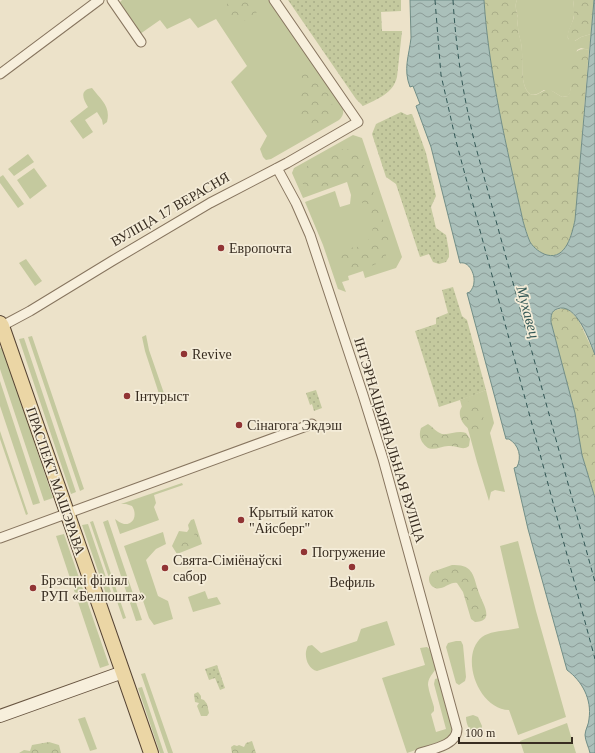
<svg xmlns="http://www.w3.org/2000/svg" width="595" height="753" viewBox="0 0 595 753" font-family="Georgia,serif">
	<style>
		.green { fill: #c4c99e }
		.forest { fill: url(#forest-crowns) }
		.park { fill: url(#park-dots) }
		.water { fill: url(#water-waves); stroke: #718e87 }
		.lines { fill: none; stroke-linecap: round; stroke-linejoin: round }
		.ferry { stroke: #325755; stroke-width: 1; stroke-dasharray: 5 4; stroke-linecap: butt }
		.minor-casing { stroke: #87755f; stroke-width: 11 }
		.secondary-casing { stroke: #695642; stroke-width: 14 }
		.primary-casing { stroke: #554333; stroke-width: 16 }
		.minor { stroke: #f7efdc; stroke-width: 9 }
		.secondary { stroke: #f7efdc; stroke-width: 12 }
		.primary { stroke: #ebd6a5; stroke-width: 14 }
		.poi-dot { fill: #913434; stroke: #f4ecd8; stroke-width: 1.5 }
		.labels { text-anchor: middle; stroke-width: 3.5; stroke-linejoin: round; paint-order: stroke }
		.street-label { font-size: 14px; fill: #382d21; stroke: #f4ecd8 }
		.poi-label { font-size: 14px; fill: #382d21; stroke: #f4ecd8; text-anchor: start }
		.water-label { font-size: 15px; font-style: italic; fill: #325755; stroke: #f4ecd8 }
	</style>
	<defs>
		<pattern id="forest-crowns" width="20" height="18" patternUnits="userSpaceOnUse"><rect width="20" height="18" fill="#c4c99e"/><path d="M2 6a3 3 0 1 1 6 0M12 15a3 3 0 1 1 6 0" fill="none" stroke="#a9ad88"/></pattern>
		<pattern id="park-dots" width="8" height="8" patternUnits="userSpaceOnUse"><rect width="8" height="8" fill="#c4c99e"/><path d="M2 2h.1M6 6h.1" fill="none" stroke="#a9ad88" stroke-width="1.8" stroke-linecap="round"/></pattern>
		<pattern id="water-waves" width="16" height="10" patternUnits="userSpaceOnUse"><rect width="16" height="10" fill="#aac0ba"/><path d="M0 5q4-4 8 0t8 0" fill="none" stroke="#8b9c97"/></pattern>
	</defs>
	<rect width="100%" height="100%" fill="#ece2c9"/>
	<path class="green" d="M122,0H270L342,105C344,112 344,115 339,120L271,159L266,160L263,157L260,149L267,136L231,82L247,66L216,19L198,28L190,18L167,29L160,20L140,34L119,3Z
		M517,0H573C574,7 575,13 573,20C571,27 567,32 568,39L575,41L581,37L591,34L589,50L581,48L577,50L570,93L568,96L562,97L552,91L544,90C539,93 533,98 528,92C519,81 524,56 521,43C520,38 518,33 518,28C517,25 518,21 518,18C517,11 514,7 517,0Z
		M92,88C101,100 111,106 107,122L103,125L102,120L97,112L85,120L93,132L83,139L70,121L88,107C83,99 79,90 92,88Z
		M353,135L362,138L402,257L396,268L365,278L363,271L348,276L349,280L342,282L346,292L338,289L323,245L305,202L335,191L340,207L350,204L351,195L347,182L303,198L292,173L294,168Z
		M28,154L34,162L14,176L8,169Z
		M34,168L47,186L30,199L17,180Z
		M3,175L24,204L18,208L0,183V177Z
		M26,259L42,281L35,286L19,263Z
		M146,335L149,350L167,402L163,406L145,351L142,337Z
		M32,336L84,489L80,491L28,337Z
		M24,338L76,492L71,494L19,339Z
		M2,347L53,498L44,501L0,369V348Z
		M0,381L40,503L33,505L0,406Z
		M486,390L494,423L490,433L505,492L495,490L491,492L489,501L477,462L460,400Z
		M0,431L28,514L26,515L0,439Z
		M182,483L183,485L154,495L156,503L154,507L159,520L120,534L115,519C118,521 120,523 124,524C135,525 137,513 132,506L126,504H121Z
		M194,519L202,544L177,554L172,546L179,531L187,532L189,529L188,525L191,520Z
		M108,520L142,620L136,621L103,522Z
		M93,521L126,618L123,619L90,522Z
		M88,524L111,592L106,594L82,525Z
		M163,532L166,544L156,549L146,560L158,596L168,601L173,619L154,625L149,618L124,546Z
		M64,534L109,665L100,668L56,536Z
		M518,541L536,611L566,717L518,735L509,710C478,709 459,656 482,637C491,630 508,631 519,628L500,546Z
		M205,591L208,599L217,597L221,604L193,612L188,597Z
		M387,621L395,645L317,671C307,669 303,654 308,646L312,645L321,653L357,641L361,629Z
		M456,641H461L463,645L466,677L465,681L459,685L456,683L446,647L448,643Z
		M427,647C432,650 437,664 435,670C432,675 428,678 428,685C429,692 432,700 434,707V711L431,714L436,732L446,729L434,684L435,679L439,678L455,730L447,739L407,753L382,678L425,665L420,648Z
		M145,673L173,753H168L141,674Z
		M142,687L164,753H160L138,688Z
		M473,715L478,717L482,726L481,731C472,737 466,726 466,717Z
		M85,717L97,749L90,751L78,719Z
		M567,723L576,753H524L520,741Z"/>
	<path class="forest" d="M229,0H261C262,6 259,10 255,14C238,30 219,18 229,0Z
		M484,0H517C514,7 517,11 518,18C518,21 517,24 518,27C518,33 520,37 521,42C524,55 519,84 529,93C535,99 542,90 549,89L562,97L568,96C573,88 569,80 569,71C569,59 576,45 589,50L575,220C572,234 566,260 547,255C540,253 534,248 530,242C527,235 525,228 523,221C507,148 489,75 484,0Z
		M573,0H594L591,34L581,37L573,42H570C564,34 572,25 574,17C574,11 574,6 573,0Z
		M310,70C316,73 319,79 322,84C329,93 336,107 332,119C330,122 328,124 325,125C313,131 303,126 299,113L302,75L304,72Z
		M343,149C353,149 357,152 362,159L388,235C391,255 384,265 364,267C353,269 332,271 338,252C347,244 358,252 368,240C380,224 366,212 360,198C358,192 359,182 351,179C336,173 311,208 301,180C300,175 300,172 303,168Z
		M563,308L568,309L578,319L595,355V498L582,455L575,413L551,322V316L553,311Z
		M470,401C477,403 485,418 486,426L482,432C466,435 448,409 470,401Z
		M428,424C433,427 436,432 442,434C450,435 458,430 466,433L470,439L469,446C463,451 458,446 450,446C442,445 436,451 428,448C421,443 418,436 421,428Z
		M184,533H187L188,540L190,542L195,533L198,534L199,543L188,549L184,548L179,551L176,546Z
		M452,565C474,564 473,576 479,593C482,603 496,621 475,622L471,619L463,592L457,583C450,582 447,587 441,588C431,591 425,579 432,572Z
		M198,692L201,696V699L204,700L207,704L209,713L207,716H201L197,706L199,703L195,702L194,694Z
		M252,741L256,753H232L231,747L234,745L237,746L239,745L244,747L246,743Z
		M49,742L59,745L61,753H19L24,750L30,751L32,745Z"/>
	<path class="park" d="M288,0H401V11L381,12L382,31H402L397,77C393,94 377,99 363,106L356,99Z
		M401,112L407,115L412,114L426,153L436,196L431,207L436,228L446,235L449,251V257L446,262L439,264L433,262L429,254L420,257L396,184L386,177L372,134L376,124Z
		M453,287L462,316L467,320L486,390L469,397L439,407L415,331L436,324V318L448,313L442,290Z
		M316,390L322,408L314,411L312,404L310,405L306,393Z
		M217,665L225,688L220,690L215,678L209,680L205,669Z"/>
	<path class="water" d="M410,0H484C489,75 507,148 523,221C525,228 527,235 530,242C534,248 540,253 547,255C566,260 572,234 575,220L594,0H595V355C590,342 576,301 557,309C551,311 551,316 551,322L575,413L582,455L595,498V753H590C589,748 585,740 585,735C585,730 589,724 589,719C592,699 582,681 567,670L528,529L514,468L517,467C522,457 519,445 509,439H506L467,293L470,292C472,289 474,286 474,282C475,274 469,261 460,263L431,147L416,106L420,104L413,86L410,87C403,69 409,56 411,38C411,25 410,13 410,0Z"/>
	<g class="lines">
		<path class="ferry" d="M435,0L441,75L456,141L595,659
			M453,0C456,50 463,95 475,144L595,582"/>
		<g class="minor-casing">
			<path id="minor" d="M112,0L141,42
				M0,74L99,0
				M277,168L296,203L310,235L363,395L383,459L457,729C457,745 433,749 420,753
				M2,326L30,311L112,261L210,203L287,163L358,122L274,0
				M0,538L312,424"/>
		</g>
		<g class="secondary-casing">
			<path id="secondary" d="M0,716L123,672"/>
		</g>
		<g class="primary-casing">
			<path id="primary" d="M0,323L2,326L151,753"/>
		</g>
		<use href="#minor" class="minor"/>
		<use href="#secondary" class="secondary"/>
		<use href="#primary" class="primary"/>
	</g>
	<g class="poi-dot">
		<circle cx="221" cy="248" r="4"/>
		<circle cx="184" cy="354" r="4"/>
		<circle cx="127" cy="396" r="4"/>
		<circle cx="239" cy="425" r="4"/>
		<circle cx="241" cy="520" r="4"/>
		<circle cx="304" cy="552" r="4"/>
		<circle cx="352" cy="567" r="4"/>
		<circle cx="165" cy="568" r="4"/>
		<circle cx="33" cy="588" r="4"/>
	</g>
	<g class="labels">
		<g class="street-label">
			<text transform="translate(170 209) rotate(-30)" y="5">ВУЛІЦА 17 ВЕРАСНЯ</text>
			<text transform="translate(390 440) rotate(73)" y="5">ІНТЭРНАЦЫЯНАЛЬНАЯ ВУЛІЦА</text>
			<text transform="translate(56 481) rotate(71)" y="5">ПРАСПЕКТ МАШЭРАВА</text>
		</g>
		<g class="poi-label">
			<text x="229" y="253">Европочта</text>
			<text x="192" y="359">Revive</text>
			<text x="135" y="401">Інтурыст</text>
			<text x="247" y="430">Сінагога Экдэш</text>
			<text x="249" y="517">Крытый каток<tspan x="249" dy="16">"Айсберг"</tspan></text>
			<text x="312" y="557">Погружение</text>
			<text x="173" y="565">Свята-Сіміёнаўскі<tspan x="173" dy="16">сабор</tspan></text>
			<text x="41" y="585">Брэсцкі філіял<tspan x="41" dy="16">РУП «Белпошта»</tspan></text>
			<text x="352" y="587" text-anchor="middle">Вефиль</text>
		</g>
		<g class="water-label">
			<text transform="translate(528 312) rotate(75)" y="5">Мухавец</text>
		</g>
	</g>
	<path d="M459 737v6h113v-6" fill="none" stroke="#382d21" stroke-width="2"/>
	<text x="465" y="737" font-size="12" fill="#382d21" stroke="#f4ecd8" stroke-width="3" paint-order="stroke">100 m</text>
</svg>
